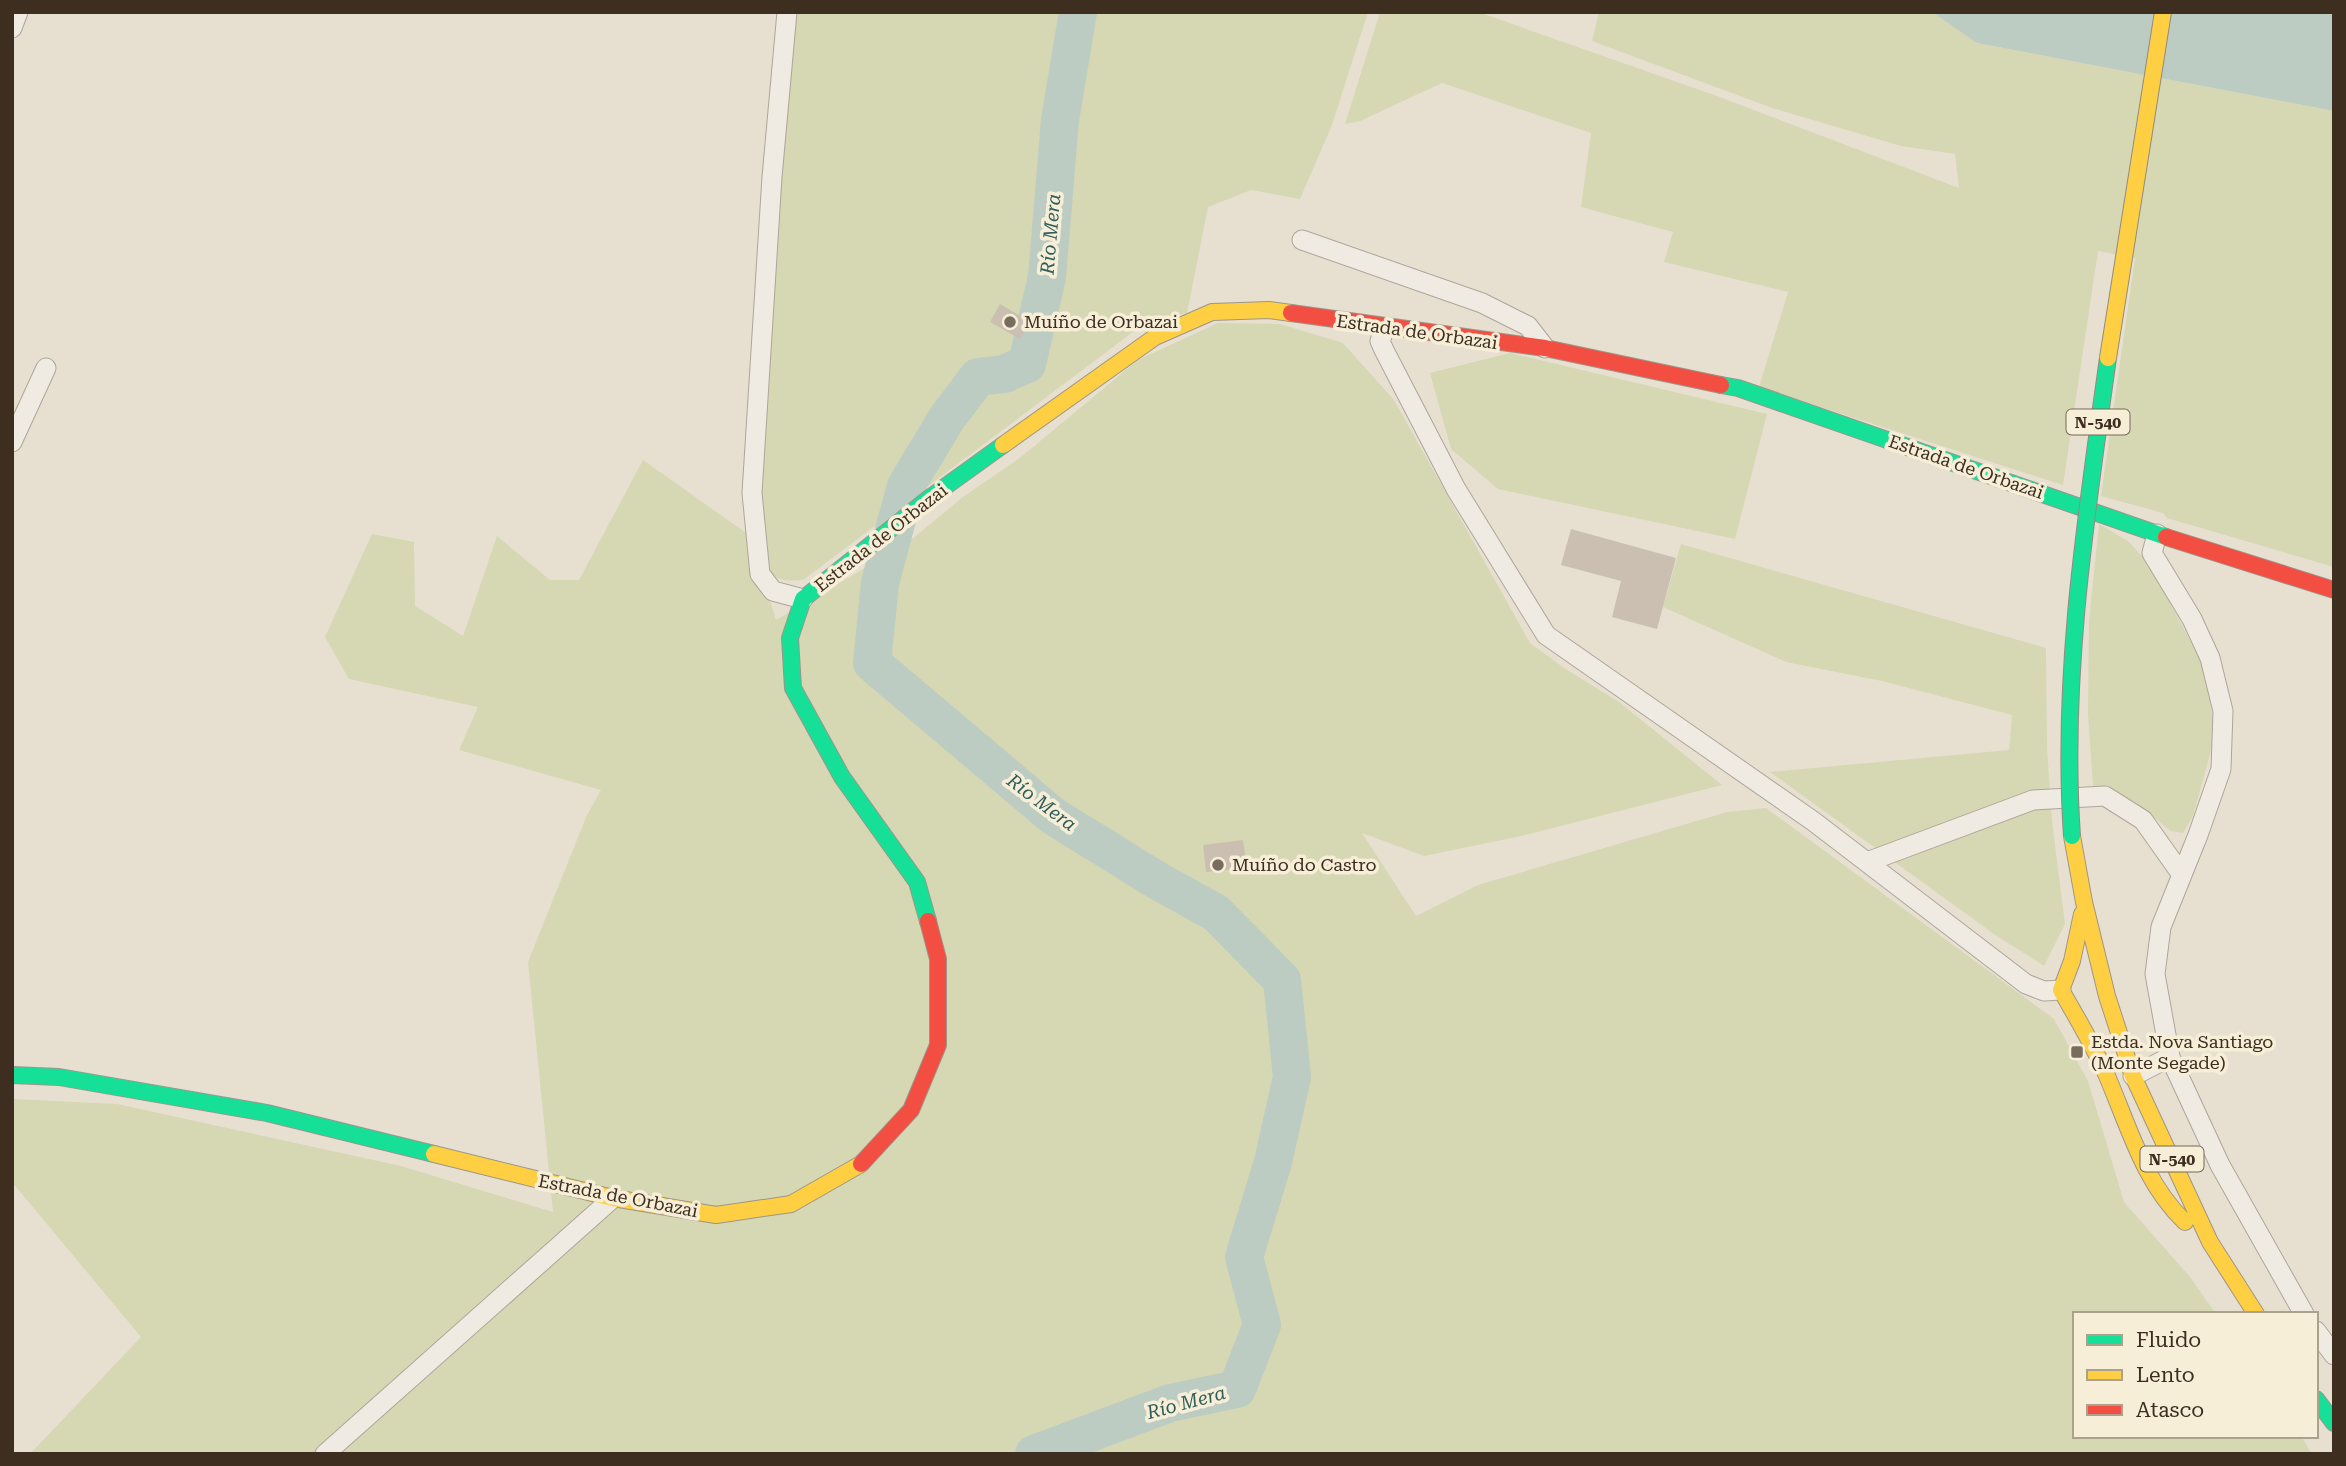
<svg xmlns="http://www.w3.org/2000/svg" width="2346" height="1466" viewBox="0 0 2346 1466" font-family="'Roboto Serif',serif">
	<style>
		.green { fill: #d6d7b3 }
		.water { fill: #bcccc2 }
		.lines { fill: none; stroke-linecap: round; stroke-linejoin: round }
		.river { stroke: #bcccc2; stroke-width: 38 }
		.building { fill: #cbbfb2 }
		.street-casing { stroke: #ada599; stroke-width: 21 }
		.fast-casing { stroke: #9c958a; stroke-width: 18 }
		.slow-casing { stroke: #9c958a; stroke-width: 18 }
		.jam-casing { stroke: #9c958a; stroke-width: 18 }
		.street { stroke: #efebe3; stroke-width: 19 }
		.fast { stroke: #16e098; stroke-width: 16 }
		.slow { stroke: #ffcf43; stroke-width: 16 }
		.jam { stroke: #f24e42; stroke-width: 16 }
		.fast-bridge-casing { stroke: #928b80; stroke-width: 18; stroke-linecap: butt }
		.slow-bridge-casing { stroke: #928b80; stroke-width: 18; stroke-linecap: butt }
		.fast-bridge { stroke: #16e098; stroke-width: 16 }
		.slow-bridge { stroke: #ffcf43; stroke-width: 16 }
		.poi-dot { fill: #786c5e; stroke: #f7eed8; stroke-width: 2.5 }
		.labels { text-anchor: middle; stroke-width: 7; stroke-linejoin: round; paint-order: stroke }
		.shield { fill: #f7eed8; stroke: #756857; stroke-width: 2 }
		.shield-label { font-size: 16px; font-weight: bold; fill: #3d2e20 }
		.poi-label { font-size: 18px; fill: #3d2e20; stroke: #f7eed8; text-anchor: start }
		.street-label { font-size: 18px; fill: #3d2e20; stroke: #f7eed8 }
		.water-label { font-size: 19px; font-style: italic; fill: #2f5d5a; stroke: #f7eed8 }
	</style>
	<rect width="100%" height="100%" fill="#e7e0d1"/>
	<path class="green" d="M793,12H1368L1332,125L1300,199L1251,190L1208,207L1187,313L1162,318L1133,332L803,580C794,580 784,582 776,577C758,566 760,514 758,493Z
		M1380,12H1478L1717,96L1959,188L1955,154L1901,146L1772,108L1592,41L1599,12H1932L1977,43L2334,111V567L2167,518L2163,513L2101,496L2135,258L2098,251L2063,485L1759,387L1788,292L1664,262L1673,232L1581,207L1591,133L1442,83L1360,121L1345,124Z
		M1218,323L1280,324L1343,343L1394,400L1530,643L1564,668L1619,702L1722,785L1521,836L1424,856L1362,833L1416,916L1478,885L1727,812L1766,808L2054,1019L2088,1081L2124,1202L2190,1277L2216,1314H2075V1436H2301L2312,1454H30L141,1337L12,1182V1099L117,1104L401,1166L553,1212L528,962L587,815L601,790L459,750L478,707L349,679L325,637L372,534L414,542L415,606L463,636L497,536L550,580H579L643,460L749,535L776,620L906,544L963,497L1021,457L1138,360Z
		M1510,353L1767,414L1735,539L1498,489L1451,449L1430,373Z
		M2099,524L2128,541L2149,564L2206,670L2215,736L2193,816L2183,833L2171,831L2134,802L2093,787L2088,714L2089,621Z
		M1681,544L2046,648L2047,747L2052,821L2065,924L2044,966L1994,934L1770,772L2009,750L2012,715L1882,681L1786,662L1663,607Z"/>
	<path class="water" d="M1932,12H2334V111L1977,43Z"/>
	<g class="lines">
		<path class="river" d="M1034,1454L1170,1403L1237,1389L1262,1325L1244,1257L1273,1162L1292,1077L1282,980L1216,913L1158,881L1053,816L872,663L880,583L906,486L947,418L978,377L1004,374L1027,364L1047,277L1060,120L1078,12"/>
	</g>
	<path class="building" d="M1000,304L1030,322L1020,339L990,322Z
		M1571,529L1676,558L1657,629L1612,617L1621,581L1561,565Z
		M1243,840L1247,868L1206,872L1203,845Z"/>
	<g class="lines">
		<g class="street-casing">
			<path id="street" d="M787,12L772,177L752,493L760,574L773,591L803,599
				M12,28L18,12
				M1302,240L1482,303L1528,326L1545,348
				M1385,328L1380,341L1384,350L1456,489L1546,635L1813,821L2026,984L2044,991L2061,990
				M12,442L46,368
				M2157,534L2152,553L2192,619L2210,658L2223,711L2221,769L2198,835L2161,927L2155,974L2170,1057L2220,1165L2304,1314
				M1867,862L2033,800L2105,796L2143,820L2182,875
				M2133,1076L2170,1057
				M2316,1331L2334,1355
				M325,1454L613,1198"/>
		</g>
		<g class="fast-casing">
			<path id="fast" d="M1721,385L1738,388L2166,537
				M928,921L917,882L842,777L793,688L790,638L803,599L928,499L1003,445
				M12,1075L59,1077L267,1113L434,1154
				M2316,1399L2334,1423"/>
		</g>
		<g class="slow-casing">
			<path id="slow" d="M1003,445L1155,337L1212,312L1269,310L1291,313
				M2072,836L2084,902L2107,996L2133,1076L2210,1242L2256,1314
				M2082,914L2072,961L2061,990C2077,1018 2094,1046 2107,1076C2129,1127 2144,1183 2185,1222
				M434,1154L613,1198L716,1215L791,1204L861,1164"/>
		</g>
		<g class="jam-casing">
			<path id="jam" d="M1291,313L1545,348L1721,385
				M2166,537L2334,590
				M861,1164L911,1110L938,1045V959L928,921"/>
		</g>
		<use href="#street" class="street"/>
		<use href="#fast" class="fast"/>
		<use href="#slow" class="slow"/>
		<use href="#jam" class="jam"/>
		<g class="fast-bridge-casing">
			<path id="fast-bridge" d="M2072,836C2061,677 2086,516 2108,358"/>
		</g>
		<g class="slow-bridge-casing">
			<path id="slow-bridge" d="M2108,358L2163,12"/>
		</g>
		<use href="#fast-bridge" class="fast-bridge"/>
		<use href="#slow-bridge" class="slow-bridge"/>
	</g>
	<g class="poi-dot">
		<circle cx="1010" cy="322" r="7"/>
		<circle cx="1218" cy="865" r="7"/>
		<rect x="2070" y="1045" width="14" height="14" rx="3.5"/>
	</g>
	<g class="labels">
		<g class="shield">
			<rect x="2066.5" y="409.5" width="63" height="25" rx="5"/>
			<rect x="2140.5" y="1146.5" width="63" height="25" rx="5"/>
		</g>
		<g class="shield-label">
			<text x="2098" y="428">N-540</text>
			<text x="2172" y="1165">N-540</text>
		</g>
		<g class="poi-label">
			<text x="1024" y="328">Muíño de Orbazai</text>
			<text x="1232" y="871">Muíño do Castro</text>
			<text x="2091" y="1048">Estda. Nova Santiago<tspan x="2091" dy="21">(Monte Segade)</tspan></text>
		</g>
		<g class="street-label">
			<text transform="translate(1417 332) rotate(8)" y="6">Estrada de Orbazai</text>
			<text transform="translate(1966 467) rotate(19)" y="6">Estrada de Orbazai</text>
			<text transform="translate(881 538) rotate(-38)" y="6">Estrada de Orbazai</text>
			<text transform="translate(618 1196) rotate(11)" y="6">Estrada de Orbazai</text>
		</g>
		<g class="water-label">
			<text transform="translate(1050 234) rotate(-85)" y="7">Río Mera</text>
			<text transform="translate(1042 802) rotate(37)" y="7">Río Mera</text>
			<text transform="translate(1186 1402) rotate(-15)" y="7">Río Mera</text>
		</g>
	</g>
	<rect width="2346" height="1466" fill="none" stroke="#3d2e20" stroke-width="28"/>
	<rect x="2073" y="1312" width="245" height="126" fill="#f7eed8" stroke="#ada18e" stroke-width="2"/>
	<rect x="2087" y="1335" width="35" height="10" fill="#16e098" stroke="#ada18e" stroke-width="2"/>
	<text x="2136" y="1347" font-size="21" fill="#3d2e20">Fluido</text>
	<rect x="2087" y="1370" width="35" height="10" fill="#ffcf43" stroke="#ada18e" stroke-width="2"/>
	<text x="2136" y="1382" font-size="21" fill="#3d2e20">Lento</text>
	<rect x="2087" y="1405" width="35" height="10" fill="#f24e42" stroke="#ada18e" stroke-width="2"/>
	<text x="2136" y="1417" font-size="21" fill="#3d2e20">Atasco</text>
</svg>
